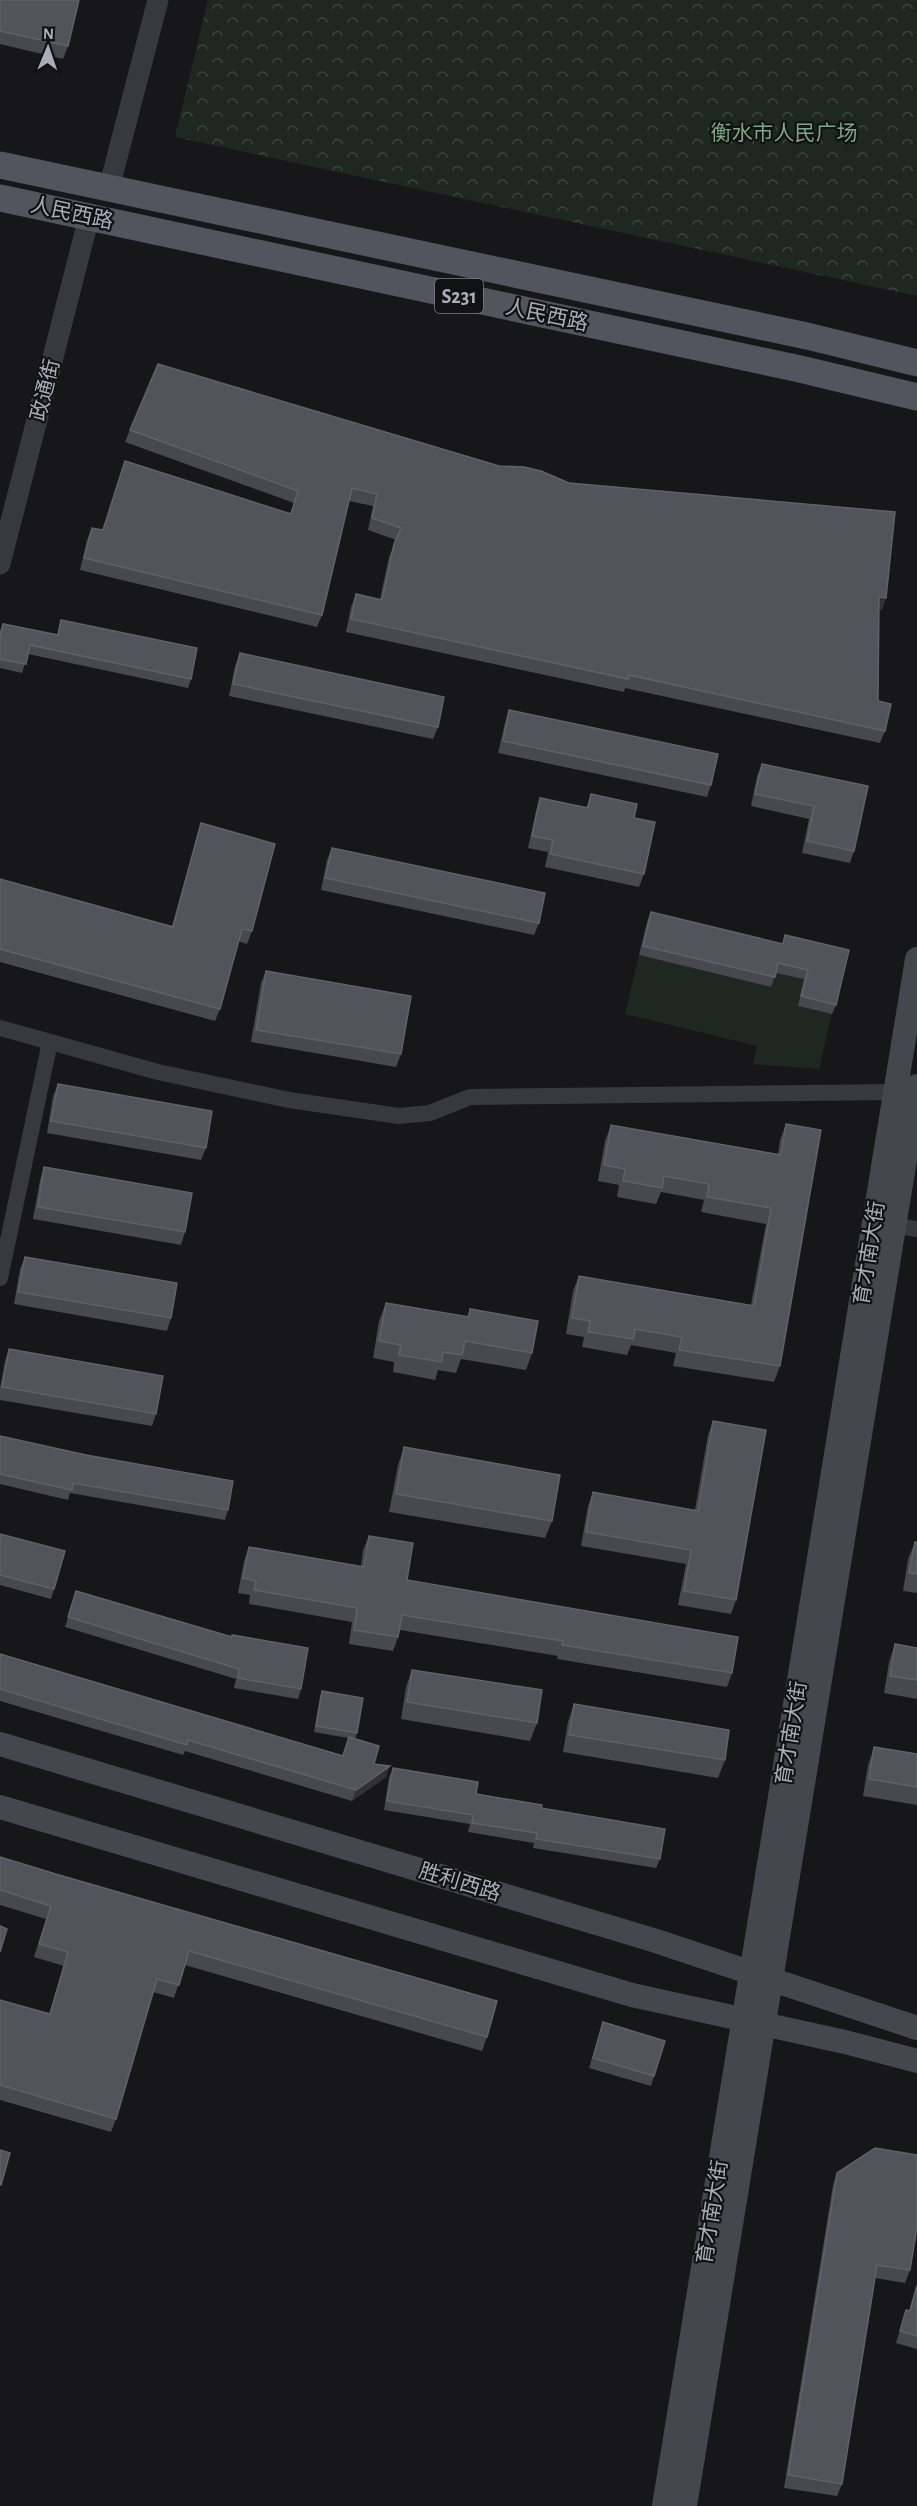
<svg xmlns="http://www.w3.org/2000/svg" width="917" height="2506" viewBox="0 0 917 2506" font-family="'Alegreya Sans','Noto Sans SC',sans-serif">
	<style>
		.grass { fill: #1e2820 }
		.park { fill: url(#park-crowns) }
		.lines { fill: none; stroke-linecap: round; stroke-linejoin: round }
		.minor { stroke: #38383f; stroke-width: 16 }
		.tertiary { stroke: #38383f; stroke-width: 21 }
		.secondary { stroke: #45474f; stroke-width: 24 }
		.primary { stroke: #53555e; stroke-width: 27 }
		.wall { fill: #48484f }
		.shaded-wall { fill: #303035 }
		.building { fill: #53535b; stroke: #60616a; stroke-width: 1.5 }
		.labels { text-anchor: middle; stroke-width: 4.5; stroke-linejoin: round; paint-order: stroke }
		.shield { fill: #121214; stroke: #7b7e89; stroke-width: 1.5 }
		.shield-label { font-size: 20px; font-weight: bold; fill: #a8acbb }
		.park-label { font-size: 21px; fill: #7da782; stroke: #121214 }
		.street-label { font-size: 21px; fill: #a8acbb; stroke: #121214 }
	</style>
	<defs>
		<pattern id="park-crowns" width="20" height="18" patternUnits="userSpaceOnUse" patternTransform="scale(1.5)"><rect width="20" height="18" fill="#1e2820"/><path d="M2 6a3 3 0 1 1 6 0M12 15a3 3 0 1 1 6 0" fill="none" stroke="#3c443e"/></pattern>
	</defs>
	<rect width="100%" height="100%" fill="#171719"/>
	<path class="grass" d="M639,955L771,987L775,972L804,979L798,1006L832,1014L819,1069L753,1064L757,1046L625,1014Z"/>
	<path class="park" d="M208,0H917V296L175,137Z"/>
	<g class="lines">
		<path class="minor" d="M0,1028L158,1072L289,1100L399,1116L430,1113L470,1097L895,1092
			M894,1225L917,1229
			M0,1278L50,1042"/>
		<path class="tertiary" d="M109,188L158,0
			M0,564L89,217"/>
		<path class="secondary" d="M0,1744L653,1940L917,2028
			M0,1807L632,1995L845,2042L917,2061
			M664,2506L917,959
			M685,2506L917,1086"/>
		<path class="primary" d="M0,165L807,336L917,363
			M0,198L800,369L917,397"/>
	</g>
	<path class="wall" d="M0,0L68,46L63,59L0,44Z
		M130,430L499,466L569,483L882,610H879L878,701L885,731L880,743L625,688L624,692L346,632L351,607L356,594L380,599L389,557L396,540L368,530L373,506L349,501L322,615L317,627L80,570L87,540L92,528L103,530L125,461L290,514L294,503L125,442Z
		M61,620L191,679L188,688L28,654L22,673L0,668V631L3,624L57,635Z
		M240,653L438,727L433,739L229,696L235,666Z
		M509,710L711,785L707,797L498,753L505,723Z
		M762,764L868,786L854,851L850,863L802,853L809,819L751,806L757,776Z
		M591,794L634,818L644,874L639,887L545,867L548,852L528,848L536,811L540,798L586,808Z
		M201,823L252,931L247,944L238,941L220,1009L215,1021L0,962V879L172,926L197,836Z
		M332,848L539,923L534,935L321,890L327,860Z
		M651,912L782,944L785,935L836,1005L832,1014L798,1006L804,979L776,973L771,987L639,955L647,922Z
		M266,971L401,1054L396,1067L251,1042L261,983Z
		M58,1084L206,1148L201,1160L47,1133L53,1096Z
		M786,1124L780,1366L774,1382L673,1366L676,1353L631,1345L627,1355L582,1347L584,1337L566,1334L573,1291L579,1276L751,1305L766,1224L701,1212L704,1200L661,1192L656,1204L617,1197L619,1185L598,1181L605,1141L611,1125L778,1154L780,1140Z
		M44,1167L185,1232L181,1245L33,1219L40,1180Z
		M25,1257L171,1318L167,1331L14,1304L20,1269Z
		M386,1303L467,1317L470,1309L532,1353L526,1370L461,1359L456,1373L438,1370L435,1380L393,1372L394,1362L373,1358L379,1321Z
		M9,1349L156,1414L152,1426L0,1400V1388L5,1361Z
		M713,1421L736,1600L731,1614L678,1605L686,1564L581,1546L588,1506L593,1492L695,1510L708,1435Z
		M0,1436L86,1455L228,1510L225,1520L70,1493L68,1500L0,1484Z
		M404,1447L552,1521L545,1538L389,1512L398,1465Z
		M0,1534L54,1589L51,1599L0,1585Z
		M369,1536L407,1580L732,1673L727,1687L557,1659L558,1656L400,1630L398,1637L393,1651L349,1644L352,1622L249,1604L250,1595L238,1593L244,1561L249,1547L361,1566L363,1550Z
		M915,1542H917V1593L903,1591L908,1559Z
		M76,1591L301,1689L298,1699L234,1688L236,1679L65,1627Z
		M895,1644L917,1648V1699L884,1693L889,1662Z
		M0,1654L342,1756L348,1738L314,1732L320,1697L322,1691L357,1733L355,1739L374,1764L386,1777L352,1801L185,1751L183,1755L0,1701Z
		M412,1670L537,1723L530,1741L401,1719L406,1687Z
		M574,1704L725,1760L718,1778L563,1752L568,1722Z
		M874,1747L917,1754V1805L863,1796L868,1765Z
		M393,1768L476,1794L541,1808L660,1859L656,1868L533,1848L534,1843L468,1832L470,1824L384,1810L389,1777Z
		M0,1857L487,2037L482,2051L185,1965L174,1998L153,1992L116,2119L111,2132L0,2100V2000L49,2014L64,1966L34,1957L46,1919L0,1905Z
		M603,2022L654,2076L651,2086L589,2068Z
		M837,2173L910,2270L905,2283L875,2278L842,2484L837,2496L784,2488L833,2185Z
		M917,2283V2349L896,2343L906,2310L909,2311Z"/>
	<path class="shaded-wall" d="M879,597L886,598L882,610L874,609Z
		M390,1766L386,1777L352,1801L356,1790Z"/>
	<path class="building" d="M0,0H79L68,46L0,31Z
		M158,364L499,466L524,467L541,471L569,483L895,512L886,598L879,597L878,701L891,704L885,731L629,675L628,679L351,619L356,594L382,600L394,544L401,528L372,518L377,494L352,488L322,615L84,558L92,528L103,530L125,461L291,514L298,491L130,430Z
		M61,620L197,648L191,679L30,645L26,664L0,659V636L3,624L58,635Z
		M240,653L444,697L438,727L233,684Z
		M509,710L718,754L711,785L503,741Z
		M762,764L868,786L854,851L807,841L814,806L755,794Z
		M591,794L637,804L634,818L655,822L644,874L550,854L553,840L532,836L540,798L588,808Z
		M201,823L275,844L252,931L242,929L220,1009L0,949V879L173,927Z
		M332,848L545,893L539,923L325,878Z
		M651,912L783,944L785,935L849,950L836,1005L801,996L808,970L778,963L775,977L643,946Z
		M266,971L411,996L401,1054L256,1030Z
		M58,1084L212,1111L206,1148L51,1121Z
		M786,1124L821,1130L780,1366L679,1350L682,1337L635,1329L633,1339L588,1332L590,1321L572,1318L579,1276L754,1306L771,1208L707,1197L709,1184L664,1176L662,1188L623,1181L625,1169L604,1165L611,1125L781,1155Z
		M44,1167L192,1193L185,1232L38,1207Z
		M25,1257L177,1283L171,1318L18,1292Z
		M386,1303L469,1317L470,1309L538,1321L532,1353L465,1341L462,1355L443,1352L441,1362L399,1355L401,1345L379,1341Z
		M9,1349L163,1376L156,1414L2,1387Z
		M713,1421L766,1430L736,1600L684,1591L691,1550L586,1532L593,1492L698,1511Z
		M0,1436L86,1455L233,1481L228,1510L73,1483L72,1490L0,1474Z
		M404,1447L560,1475L552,1521L396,1494Z
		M0,1534L65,1551L54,1589L0,1575Z
		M369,1536L413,1543L407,1580L738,1637L732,1673L562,1645L563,1641L402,1615L398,1637L354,1630L357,1608L254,1590L256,1581L243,1578L249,1547L364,1567Z
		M915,1542H917V1574L909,1573Z
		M76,1591L232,1637V1635L308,1648L301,1689L238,1678L239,1669L68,1617Z
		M895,1644L917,1648V1680L890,1676Z
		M0,1654L343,1756L349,1737L379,1746L374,1764L390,1766L356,1790L188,1740L187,1745L0,1689Z
		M412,1670L542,1690L537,1723L407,1702Z
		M322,1691L363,1698L357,1733L316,1726Z
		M574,1704L729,1730L725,1760L569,1735Z
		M874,1747L917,1754V1787L869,1779Z
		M393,1768L478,1782L476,1794L542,1805L541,1808L665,1829L660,1859L536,1839L537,1833L472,1823L473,1815L387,1801Z
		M0,1857L59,1875L497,2001L487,2037L189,1951L179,1985L157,1979L116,2119L0,2085V2000L50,2014L68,1952L39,1944L51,1906L0,1890Z
		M0,1926L7,1929L0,1952Z
		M603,2022L665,2041L654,2076L593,2058Z
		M875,2148L917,2155V2227L910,2270L877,2265L842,2484L788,2475L837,2173Z
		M0,2150L10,2153L1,2185H0Z
		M917,2286V2336L900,2331L906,2310L910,2311Z"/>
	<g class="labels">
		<rect class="shield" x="435" y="279" width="48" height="34" rx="4.5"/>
		<g class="shield-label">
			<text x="459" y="303">S231</text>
		</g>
		<g class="park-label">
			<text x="784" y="140">衡水市人民广场</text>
		</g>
		<g class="street-label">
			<text transform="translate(72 213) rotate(12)" y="7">人民西路</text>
			<text transform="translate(547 315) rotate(12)" y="7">人民西路</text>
			<text transform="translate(45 390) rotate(-76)" y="7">政通街</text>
			<text transform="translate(869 1253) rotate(-81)" y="7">育才南大街</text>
			<text transform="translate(791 1733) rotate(-81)" y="7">育才南大街</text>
			<text transform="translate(460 1882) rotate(17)" y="7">胜利西路</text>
			<text transform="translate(712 2212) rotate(-81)" y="7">育才南大街</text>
		</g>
	</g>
	<g transform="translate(48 48) rotate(2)" stroke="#121214" stroke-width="4.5" paint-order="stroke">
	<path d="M0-4.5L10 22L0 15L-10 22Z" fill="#a8acbb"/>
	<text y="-9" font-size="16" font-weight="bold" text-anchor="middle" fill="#a8acbb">N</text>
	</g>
</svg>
